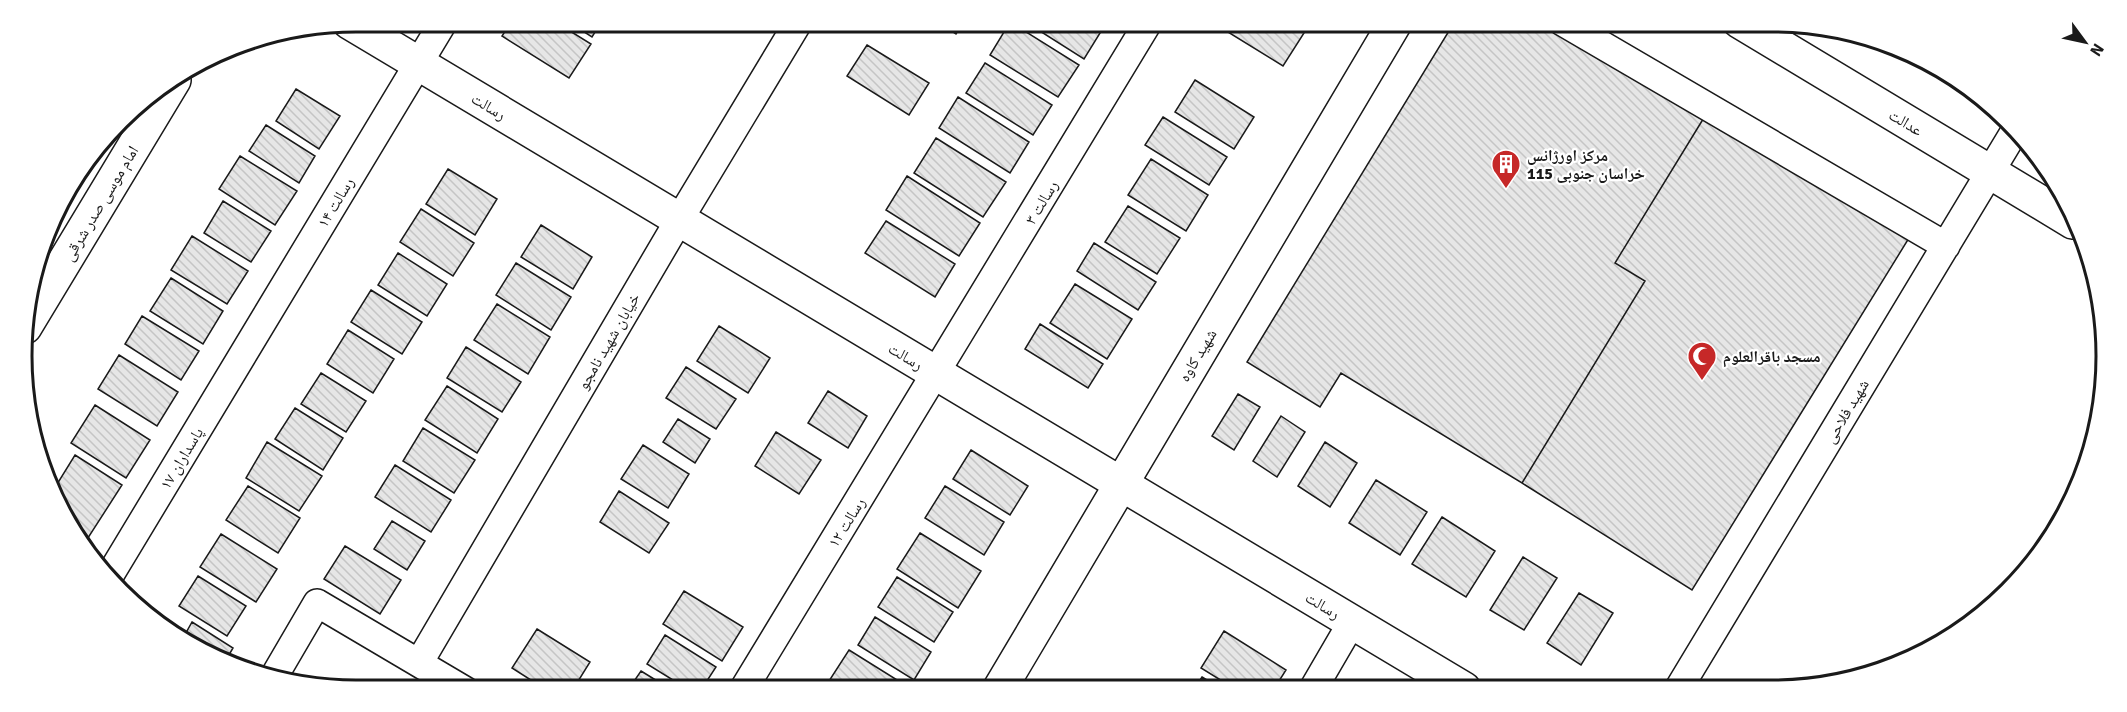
<svg xmlns="http://www.w3.org/2000/svg" width="2127" height="712" viewBox="0 0 2127 712" font-family="Signika,'Noto Naskh Arabic',sans-serif">
	<style>
		.building { fill: url(#building-back-hatch); stroke: #1a1a1a; stroke-width: 1.5 }
		.lines { fill: none; stroke-linecap: round; stroke-linejoin: round }
		.street-casing { stroke: #1a1a1a; stroke-width: 30 }
		.secondary-casing { stroke: #1a1a1a; stroke-width: 36 }
		.street { stroke: #fff; stroke-width: 27 }
		.secondary { stroke: #fff; stroke-width: 33 }
		.labels { text-anchor: middle; stroke-width: 4.5; stroke-linejoin: round; paint-order: stroke }
		.street-label { font-size: 16px; fill: #1a1a1a; stroke: #fff }
		.poi-label { font-size: 16px; font-weight: bold; fill: #1a1a1a; stroke: #fff; text-anchor: start }
		.rim { fill: none; stroke: #1a1a1a; stroke-width: 3 }
	</style>
	<defs>
		<pattern id="building-back-hatch" width="6" height="6" patternUnits="userSpaceOnUse" patternTransform="scale(1.5)"><rect width="6" height="6" fill="#e6e6e6"/><path d="M-1 5l2 2M0 0l6 6M5-1l2 2" fill="none" stroke="#c5c5c5"/></pattern>
	</defs>
	<rect width="100%" height="100%" fill="#fff"/>
	<path class="building" d="M512,21H554L591,44L569,78L502,36Z
		M567,21H602L592,37Z
		M936,21H964L956,34Z
		M1024,21H1099L1105,25L1084,59Z
		M1228,21H1285L1304,33L1283,66L1223,29Z
		M1455,21H1549L1705,116L1615,263L1645,281L1522,483L1341,373L1320,407L1247,362Z
		M1010,22L1079,65L1058,97L990,55Z
		M867,45L929,83L909,115L847,76Z
		M985,63L1052,105L1033,135L966,93Z
		M1195,80L1254,117L1234,149L1175,112Z
		M296,89L340,116L319,149L276,121Z
		M958,97L1029,142L1010,173L939,128Z
		M1705,116L1909,238L1692,590L1522,483L1645,281L1615,263Z
		M1163,117L1227,157L1209,185L1145,145Z
		M266,125L315,156L299,183L249,151Z
		M936,138L1006,182L983,217L914,173Z
		M240,156L297,191L275,225L219,189Z
		M1151,159L1208,195L1186,231L1128,195Z
		M448,169L497,199L475,235L426,204Z
		M907,176L980,223L959,256L886,210Z
		M223,201L271,231L251,262L204,233Z
		M1128,206L1180,238L1157,274L1105,242Z
		M421,209L474,243L453,276L400,242Z
		M886,221L955,264L935,297L865,253Z
		M541,225L592,257L573,289L521,257Z
		M192,236L248,271L227,304L171,270Z
		M1094,243L1156,282L1138,310L1077,271Z
		M398,253L447,284L427,316L378,285Z
		M516,263L571,297L551,330L496,295Z
		M171,278L223,311L203,344L150,311Z
		M1075,284L1132,319L1107,359L1050,323Z
		M371,290L422,322L402,354L351,322Z
		M497,304L550,337L528,374L474,340Z
		M142,316L199,351L181,380L125,344Z
		M1040,324L1103,364L1088,388L1025,349Z
		M719,326L770,358L748,393L697,361Z
		M348,330L394,359L373,393L327,364Z
		M466,347L521,382L502,412L447,378Z
		M119,355L178,392L157,426L98,389Z
		M686,367L736,399L716,429L666,398Z
		M321,373L366,401L346,432L301,404Z
		M447,386L498,419L477,453L425,420Z
		M828,391L867,416L848,448L808,423Z
		M1238,394L1260,407L1234,450L1212,436Z
		M95,405L150,440L126,478L71,443Z
		M295,408L343,438L323,470L275,439Z
		M1281,416L1305,432L1277,477L1253,461Z
		M678,419L710,439L695,463L663,442Z
		M423,428L475,460L454,493L403,461Z
		M776,432L821,460L799,494L755,466Z
		M267,442L322,476L299,511L246,478Z
		M1325,442L1357,463L1330,507L1298,486Z
		M643,445L689,474L668,508L621,479Z
		M971,450L1028,486L1010,515L953,479Z
		M75,455L122,485L86,541L74,533L54,489Z
		M395,465L451,500L431,532L375,497Z
		M1376,480L1427,512L1400,555L1349,523Z
		M248,486L300,518L278,553L226,520Z
		M945,486L1004,522L984,555L925,518Z
		M619,491L669,523L649,553L600,522Z
		M1442,517L1495,551L1466,597L1412,564Z
		M392,521L425,541L407,570L374,549Z
		M920,533L981,571L958,608L897,569Z
		M221,534L277,569L256,602L200,567Z
		M345,546L401,580L380,614L324,579Z
		M1523,557L1557,578L1524,630L1490,610Z
		M198,576L246,606L227,636L179,606Z
		M897,577L953,612L934,642L878,607Z
		M684,591L743,627L722,661L663,624Z
		M1579,593L1613,613L1581,665L1547,643Z
		M875,617L931,652L914,680L858,645Z
		M192,622L233,648L226,660L182,640Z
		M537,629L590,662L572,691H548L512,668Z
		M1224,631L1286,670L1274,689H1235L1201,668Z
		M665,635L716,667L701,690H689L647,664Z
		M849,650L910,688L909,690H844L829,681Z
		M641,671L672,690H628Z
		M1202,677L1222,689H1194Z"/>
	<g class="lines">
		<g class="street-casing">
			<path id="street" d="M1561,21L1946,246
				M110,575L444,21
				M419,663L679,220L799,21
				M272,680L317,603L466,691
				M1679,688L2013,134
				M1313,689L1352,622
				M743,690L1149,21"/>
		</g>
		<g class="secondary-casing">
			<path id="secondary" d="M1739,21L2073,222
				M349,22L1464,689
				M25,327L174,80
				M999,690L1396,21"/>
		</g>
		<use href="#street" class="street"/>
		<use href="#secondary" class="secondary"/>
	</g>
	<defs>
		<g id="building-pin" transform="scale(1.5)"><path d="M0 17L-7.5 6A9.5 9.5 0 1 1 7.5 6Z" fill="#c62828" stroke="#fff"/><path d="M-4-6H4V6H1V3H-1V6H-4ZM-2.5-4.3h1.7v1.8h-1.7ZM.8-4.3h1.7v1.8H.8ZM-2.5-1h1.7V.8h-1.7ZM.8-1h1.7V.8H.8Z" fill="#fff"/></g>
		<g id="mosque-pin" transform="scale(1.5)"><path d="M0 17L-7.5 6A9.5 9.5 0 1 1 7.5 6Z" fill="#c62828" stroke="#fff"/><path d="M3.5-4.9A6 6 0 1 0 3.5 4.9A5 5 0 1 1 3.5-4.9Z" fill="#fff"/></g>
	</defs>
	<g fill-rule="evenodd">
		<use href="#building-pin" x="1506" y="164"/>
		<use href="#mosque-pin" x="1702" y="356"/>
	</g>
	<g class="labels">
		<g class="street-label">
			<text transform="translate(489 106) rotate(31)" y="6">رسالت</text>
			<text transform="translate(1906 122) rotate(31)" y="6">عدالت</text>
			<text transform="translate(335 202) rotate(-59)" y="6">رسالت ۱۴</text>
			<text transform="translate(1041 202) rotate(-59)" y="6">رسالت ۳</text>
			<text transform="translate(100 203) rotate(-59)" y="6">امام موسی صدر شرقی</text>
			<text transform="translate(608 341) rotate(-60)" y="6">خیابان شهید نامجو</text>
			<text transform="translate(1197 355) rotate(-59)" y="6">شهید کاوه</text>
			<text transform="translate(906 356) rotate(31)" y="6">رسالت</text>
			<text transform="translate(1846 411) rotate(-59)" y="6">شهید فلاحی</text>
			<text transform="translate(181 458) rotate(-59)" y="6">پاسداران ۱۷</text>
			<text transform="translate(846 522) rotate(-58)" y="6">رسالت ۱۲</text>
			<text transform="translate(1323 605) rotate(31)" y="6">رسالت</text>
		</g>
		<g class="poi-label">
			<text x="1527" y="161">مرکز اورژانس<tspan x="1527" dy="18">115 خراسان جنوبی</tspan></text>
			<text x="1723" y="362">مسجد باقرالعلوم</text>
		</g>
	</g>
	<path d="M0 0H2127V712H0ZM356 32H1772A324 324 0 0 1 2096 356V356A324 324 0 0 1 1772 680H356A324 324 0 0 1 32 356V356A324 324 0 0 1 356 32Z" fill="#fff" fill-rule="evenodd"/>
	<path class="rim" d="M356 32H1772A324 324 0 0 1 2096 356V356A324 324 0 0 1 1772 680H356A324 324 0 0 1 32 356V356A324 324 0 0 1 356 32Z"/>
	<g transform="translate(2085 42) rotate(123)" stroke="#ffffff" stroke-width="4.5" paint-order="stroke">
	<path d="M0-4.5L10 22L0 15L-10 22Z" fill="#1a1a1a"/>
	<text y="-9" font-size="16" font-weight="bold" text-anchor="middle" fill="#1a1a1a">N</text>
	</g>
</svg>
